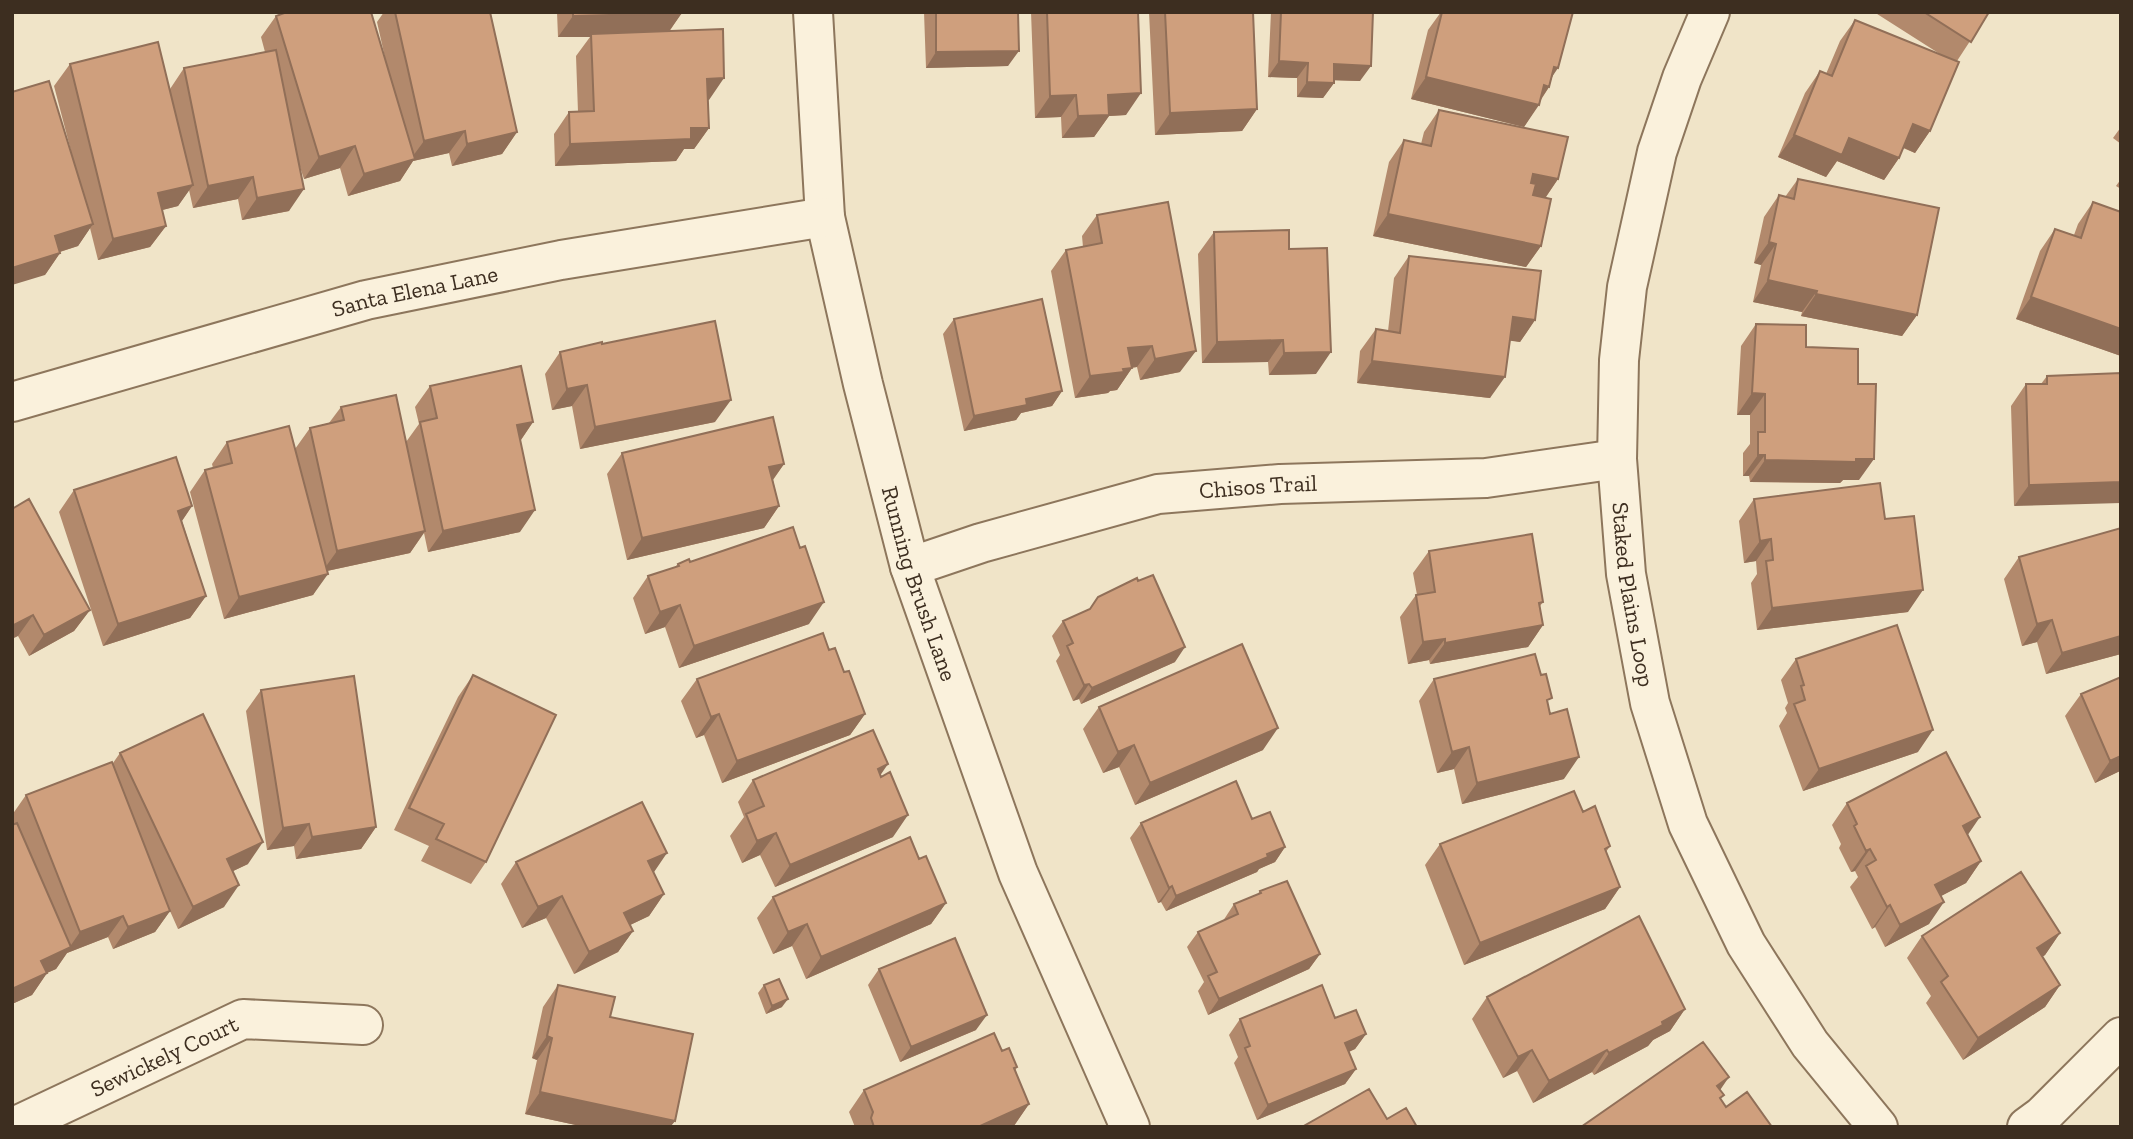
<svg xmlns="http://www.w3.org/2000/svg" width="2133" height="1139" viewBox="0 0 2133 1139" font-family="'Zilla Slab',serif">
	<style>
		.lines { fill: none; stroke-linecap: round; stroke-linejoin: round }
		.minor-casing { stroke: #8d765c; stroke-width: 42 }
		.minor { stroke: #faf1dc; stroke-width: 38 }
		.wall { fill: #b2896c }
		.shaded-wall { fill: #916f58 }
		.building { fill: #cf9f7d; stroke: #916f58; stroke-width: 2 }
		.labels { text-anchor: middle; stroke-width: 6; stroke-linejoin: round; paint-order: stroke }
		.street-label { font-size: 23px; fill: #3d2e20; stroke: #f7eed8 }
	</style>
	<rect width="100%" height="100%" fill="#f0e4c8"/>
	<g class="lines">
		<g class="minor-casing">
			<g id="minor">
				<path id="s1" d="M813,12L825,217L863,384L910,567L1018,873L1130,1127"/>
				<path id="s2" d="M1710,12L1682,78L1657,152L1627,287L1619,360L1617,459L1626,574L1650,703L1688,824L1746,944L1810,1044L1878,1127"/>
				<path id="s3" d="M12,402L366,300L561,260L825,217"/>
				<path id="s4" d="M910,567L981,543L1158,494L1280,484L1486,478L1617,459"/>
				<path id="s5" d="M14,1127L243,1019L363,1025"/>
				<path d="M2027,1127L2042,1116L2121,1037"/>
			</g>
		</g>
		<use href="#minor" class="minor"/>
	</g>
	<path class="wall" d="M384,12H490L517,132L502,154L452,166L449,153L413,161L400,181L348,196L340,168L304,179L300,167L289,211L242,220L238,199L193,208L189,190L178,206L162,210L166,226L150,247L98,260L90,228L78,246L60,252V253L45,275L71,151L54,86L70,64L170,89L184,68L265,52L261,37L276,16L386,62L377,22Z
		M557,12H682L669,32L709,100H708L709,128L694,149H684L676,161L555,166L554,134L569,112H578L576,56L590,37H558Z
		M924,12H1018L1008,66L926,68Z
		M1031,12H1138L1126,115L1109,116L1094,137L1062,138L1061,117L1035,118Z
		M1149,12H1253L1257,109L1242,131L1155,135Z
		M1271,12H1373L1360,81L1334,80V83L1323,98L1297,97V78L1268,77Z
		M1441,12H1573L1549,87L1524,127L1411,99L1428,30Z
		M1874,12H1989L1957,61L1930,131L1915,153L1903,148L1899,158L1884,180L1837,161L1826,177L1778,157L1805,93L1820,71L1826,74L1840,41L1855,20L1943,56Z
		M1439,110L1558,179L1546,197L1541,246L1526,267L1373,236L1389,162L1404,140L1421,144L1424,132Z
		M2121,127V144L2113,138Z
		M1798,179L1917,315L1902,336L1801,316L1802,312L1753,302L1761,265L1754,263L1764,217L1779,195L1785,197Z
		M2121,179V189L2116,186Z
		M2093,202L2121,212V356L2016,319L2040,251L2055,229L2074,235L2078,224Z
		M1097,215L1180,372L1140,380L1137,367L1132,368L1117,390L1110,391L1108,393L1075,398L1051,271L1066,250L1083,247L1082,236Z
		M1214,232L1289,249L1316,374L1269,375L1268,362L1202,363L1198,254Z
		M1409,256L1535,320L1520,342L1510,340L1490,398L1357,383L1360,351L1376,329L1388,331L1394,278Z
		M954,319L1062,391L1052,406L1021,413L1016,420L964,431L943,334Z
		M1756,324L1806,347L1858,384L1859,480H1843L1840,483L1750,482L1749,476H1743V453L1750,444V415H1737L1741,346Z
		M602,344L715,422L580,449L572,406L552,410L545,374L560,352Z
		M2121,373L2014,506L2011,406L2026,384H2041L2047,376Z
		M430,386L533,422L521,440L520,532L428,552L424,533L410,553L327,571L313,595L224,619L190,492L205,470L213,468L212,464L227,442L295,449L310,428L329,423L341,407L406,442L419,424L415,407Z
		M622,453L784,464L773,480L779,506L764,528L627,560L607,474Z
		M74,490L192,506L182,521L206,596L190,618L103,646L59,512Z
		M1754,499L1885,519L1908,612L1757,630L1751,583L1757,574L1756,561L1744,563L1739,521Z
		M12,509L90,610L74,631L29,656L18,636Z
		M2121,528V654L2046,674L2037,642L2022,646L2004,579L2019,557Z
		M1429,551L1543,602L1540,606L1543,625L1528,647L1430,664L1429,660L1408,664L1400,617L1416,595H1417L1413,573Z
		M690,562L809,624L679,668L665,627L645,634L633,598L648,576L675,567L678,564Z
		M1138,581L1175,662L1081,704L1079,699L1073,701L1056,661L1060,655L1052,636L1063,621L1089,610L1098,597Z
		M829,650L844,672L865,714L850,735L722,783L704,735L696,738L681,701L697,679Z
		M1796,659L1918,752L1803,791L1779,726L1787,713L1785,708L1788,703L1781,680Z
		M473,675L486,862L471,884L421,861L429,846L394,830L458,697Z
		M2121,677V774L2120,771L2095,783L2065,716L2081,694Z
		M1434,679L1548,704L1564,779L1462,804L1454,769L1437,773L1419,701Z
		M261,690L376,827L361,849L296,859L294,846L267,850L246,711Z
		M1099,707L1263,750L1135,805L1119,767L1103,773L1083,729Z
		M120,753L248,864L233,871L224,907L178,929L170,911L155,932L113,949L108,937L67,953L56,969L47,973L32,995L12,1004V825L14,824L12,819V815L26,795L113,763Z
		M880,775L893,837L775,887L760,855L742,863L730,836L744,817L738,802L753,780Z
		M1847,803L1967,835L1981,861L1966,883L1941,896L1929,924L1885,947L1875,927L1872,929L1850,887L1858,877L1855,871L1851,872L1839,848L1841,844L1832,825Z
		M1583,812L1610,846L1606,852L1620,887L1605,909L1464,965L1425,865L1440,844Z
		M1252,819L1285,847L1275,862L1259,869L1257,872L1166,911L1161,902L1158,903L1130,838L1141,823Z
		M516,862L653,872L664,894L649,916L630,925L633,931L618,952L574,974L546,918L522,928L501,884Z
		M1260,891L1320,954L1309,969L1208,1015L1198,991L1204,982L1187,947L1198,932L1223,921L1234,904L1257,895Z
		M773,897L946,903L931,924L806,979L792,946L773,954L757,918Z
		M2060,933L2045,955L2042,957L2060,985L2045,1007L1963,1060L1926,1003L1931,996L1907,958L1922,936Z
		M879,969L976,1030L900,1062L868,985Z
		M558,985L610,1017L675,1121L670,1127H585L525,1114L537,1060L532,1058L543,1007Z
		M764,985L782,1007L766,1014L758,993Z
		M1487,997L1685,1009L1670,1031L1653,1040L1648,1046L1594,1075L1592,1072L1533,1103L1517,1071L1503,1078L1472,1019Z
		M1335,1018L1366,1034L1355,1049L1349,1052L1356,1069L1345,1084L1257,1120L1234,1063L1238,1057L1229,1035L1240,1019Z
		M1002,1051L1017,1067L1015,1071L1029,1104L1014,1126L855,1127L849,1112L864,1090Z"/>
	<path class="shaded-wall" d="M682,13L667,34H591L590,37H558L573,16Z
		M1019,51L1008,66L926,68L936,52Z
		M1279,61L1308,63L1297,78L1268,77Z
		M1334,64L1371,66L1360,81L1324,80Z
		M1554,67L1558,68L1546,86L1549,87L1537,105H1539L1524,127L1411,99L1426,77Z
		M724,78L709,100L691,101L707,79Z
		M1307,82L1334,83L1323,98L1297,97Z
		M1141,93L1126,115L1109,116L1094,137L1062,138L1078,116L1108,95Z
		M1076,95L1061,117L1035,118L1050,96Z
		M1257,109L1242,131L1155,135L1170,113Z
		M1913,124L1930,131L1915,153L1898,145Z
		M691,128H709L694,149H684L676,161L555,166L570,144Z
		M465,131L449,153L413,161L400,181L348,196L364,174L410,160L424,141Z
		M517,132L502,154L452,166L467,144Z
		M1794,135L1849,138L1899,158L1884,180L1837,161L1826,177L1778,157Z
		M355,146L340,168L304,179L319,157Z
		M1533,174L1558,179L1543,201L1518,196Z
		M253,177L238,199L193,208L208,186Z
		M193,185L178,206L143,215L158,193Z
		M304,189L289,211L242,220L257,198Z
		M1388,214L1541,246L1526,267L1373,236Z
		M93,224L78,246L40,258L55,236Z
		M166,226L150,247L98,260L113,239Z
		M1769,242L1776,244L1761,265L1754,263Z
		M60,253L45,275L12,285V268Z
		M1768,280L1817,291L1802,312L1753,302Z
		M1816,294L1917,315L1902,336L1801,316Z
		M2031,297L2121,329V356L2016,319Z
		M1513,317L1535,320L1520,342L1497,339Z
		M1283,340L1268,362L1202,363L1217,342Z
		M1152,346L1137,367L1113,369L1128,348Z
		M1196,351L1180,372L1140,380L1155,359Z
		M1331,352L1316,374L1269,375L1284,353Z
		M1372,361L1505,377L1490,398L1357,383Z
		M1132,368L1117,390L1110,391L1108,393L1075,398L1090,376Z
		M587,385L572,406L552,410L567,389Z
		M1062,391L1052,406L1021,413L1016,420L964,431L974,416L1026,399Z
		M1752,393L1765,394L1750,415H1737Z
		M731,400L715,422L580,449L595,427Z
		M533,422L518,444L517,425Z
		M1758,455H1765L1749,476H1743Z
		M1856,459H1874L1859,480H1843L1840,483L1750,482L1765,460Z
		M784,464L769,485V467Z
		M2121,482V503L2014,506L2029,485Z
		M192,506L177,528L178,511Z
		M779,506L764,528L627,560L642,538Z
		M535,510L520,532L428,552L443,531Z
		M425,531L410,553L322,572L337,551Z
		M1771,539L1756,561L1744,563L1760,541Z
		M328,574L313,595L224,619L239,597Z
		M1923,590L1908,612L1757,630L1772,608Z
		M206,596L190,618L103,646L118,624Z
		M824,602L809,624L679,668L694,646Z
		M680,605L665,627L645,634L660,612Z
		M90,610L74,631L29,656L44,635Z
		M33,615L18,636L12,639V626Z
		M2052,620L2037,642L2022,646L2037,624Z
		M1543,625L1528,647L1430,664L1445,643Z
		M2121,636V654L2046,674L2062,653Z
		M1445,639L1429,660L1408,664L1423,642Z
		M1185,647L1175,662L1081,704L1092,688Z
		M1089,684L1079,699L1073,701L1084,685Z
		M719,714L704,735L696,738L711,717Z
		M865,714L850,735L722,783L737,761Z
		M1278,728L1263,750L1135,805L1150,783Z
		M1933,730L1918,752L1803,791L1819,769Z
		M1134,745L1119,767L1103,773L1118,752Z
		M1469,747L1454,769L1437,773L1452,752Z
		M2121,756V770L2120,771L2095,783L2110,761Z
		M1579,757L1564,779L1462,804L1477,783Z
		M888,764L873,786L878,769Z
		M908,815L893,837L775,887L790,865Z
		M1980,817L1965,839L1963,826Z
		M309,824L294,846L267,850L283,828Z
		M376,827L361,849L296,859L312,837Z
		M776,833L760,855L742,863L757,841Z
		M263,842L248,864L212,881L227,859Z
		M1285,847L1275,862L1259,869L1257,872L1166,911L1176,896Z
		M1870,849L1855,871L1851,872L1866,851Z
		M667,853L652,875L648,861Z
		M1981,861L1966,883L1920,907L1935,885Z
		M239,885L224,907L178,929L193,907Z
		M1172,886L1161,902L1158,903L1169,888Z
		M1620,887L1605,909L1464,965L1480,943Z
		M664,894L649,916L609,935L624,913Z
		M562,896L546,918L522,928L538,907Z
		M1944,902L1929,924L1885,947L1900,925Z
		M946,903L931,924L806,979L821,957Z
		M1890,905L1875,927L1872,929L1887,907Z
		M170,911L155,932L113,949L128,927Z
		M123,916L108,937L67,953L56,969L26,982L41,961L69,948L80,932Z
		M807,924L792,946L773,954L788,932Z
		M633,931L618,952L574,974L589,952Z
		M2060,933L2045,955L2022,970L2037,948Z
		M1320,954L1309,969L1208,1015L1219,999Z
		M47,973L32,995L12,1004V989Z
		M2060,985L2045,1007L1963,1060L1978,1038Z
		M788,999L782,1007L766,1014L772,1006Z
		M1685,1009L1670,1031L1653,1040L1648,1046L1594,1075L1609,1053L1662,1022Z
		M987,1015L976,1030L900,1062L911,1047Z
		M1366,1034L1355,1049L1334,1058L1345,1043Z
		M547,1036L552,1038L537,1060L532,1058Z
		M1532,1050L1517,1071L1503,1078L1518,1057Z
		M1607,1050L1592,1072L1533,1103L1549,1081Z
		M1356,1069L1345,1084L1257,1120L1268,1105Z
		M1729,1077L1714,1099L1717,1086Z
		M540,1092L675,1121L670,1127H585L525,1114Z
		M1029,1104L1013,1127H978Z"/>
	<path class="building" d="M287,12H371L415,159L364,174L355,146L319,157L276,16Z
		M395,12H490L517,132L467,144L465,131L424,141Z
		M573,12H682V13L573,16Z
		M936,12H1018L1019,51L936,52Z
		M1047,12H1138L1141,93L1108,95L1109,115L1078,116L1076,95L1050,96Z
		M1165,12H1253L1257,109L1170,113Z
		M1281,12H1373L1371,66L1334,64V83L1307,82L1308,63L1279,61Z
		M1442,12L1466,13L1467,12H1573L1558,68L1554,67L1549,87L1544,85L1539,105L1426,77Z
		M1924,12H1989L1971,42Z
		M1855,20L1959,62L1930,131L1913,124L1899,158L1849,138L1842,155L1794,135L1820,71L1832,76Z
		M723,29L724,78L707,79L709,128H691V139L570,144L569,112L594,111L591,34Z
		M158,42L193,185L158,193L166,226L113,239L70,64Z
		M276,50L304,189L257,198L253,177L208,186L184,68Z
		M49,81L93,224L55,236L60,253L12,268V92Z
		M1439,110L1568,137L1558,179L1533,174L1531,183L1536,184L1533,195L1551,199L1541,246L1388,214L1404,140L1431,146Z
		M1798,179L1939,208L1917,315L1816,294L1817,291L1768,280L1776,244L1769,242L1779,195L1794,199Z
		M1168,202L1196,351L1155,359L1152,346L1128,348L1132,368L1123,369L1124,372L1090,376L1066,250L1102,243L1097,215Z
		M2093,202L2121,212V329L2031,297L2055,229L2081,238Z
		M1289,230V249L1327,248L1331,352L1284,353L1283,340L1217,342L1214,232Z
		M1409,256L1541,271L1535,320L1513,317L1505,377L1372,361L1376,329L1400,333Z
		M1042,299L1062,391L1026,399L1027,405L974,416L954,319Z
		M715,321L731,400L595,427L587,385L567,389L560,352L602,342V344Z
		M1756,324L1806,325V347L1858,349V384H1876L1874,459H1856V462L1765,460V455H1758V432H1765V394L1752,393Z
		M521,366L533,422L517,425L535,510L443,531L420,422L437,418L430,386Z
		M2121,373V482L2029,485L2026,384H2047V376Z
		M396,395L425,531L337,551L310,428L344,420L341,407Z
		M773,417L784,464L769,467L779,506L642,538L622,453Z
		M289,426L328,574L239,597L205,470L232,463L227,442Z
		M176,457L192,506L178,511L206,596L118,624L74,490Z
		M1880,483L1885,519L1914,516L1923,590L1772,608L1766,561L1773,560L1771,539L1760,541L1754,499Z
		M29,499L90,610L44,635L33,615L12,626V509Z
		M793,527L800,548L805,546L824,602L694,646L680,605L660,612L648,576L679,566L678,564L689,559L690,562Z
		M2121,528V636L2062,653L2052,620L2037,624L2019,557Z
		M1532,534L1543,602L1539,603L1543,625L1445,643V639L1423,642L1416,595L1435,592L1429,551Z
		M1153,575L1185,647L1092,688L1089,684L1084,685L1067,646L1073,643L1063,621L1090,609L1098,597L1137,578L1138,581Z
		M1897,625L1933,730L1819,769L1794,704L1805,700L1801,686L1804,685L1796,659Z
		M823,633L829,650L835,648L844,672L849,671L865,714L737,761L719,714L711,717L697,679Z
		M1242,644L1278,728L1150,783L1134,745L1118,752L1099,707Z
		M1535,654L1541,675L1546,674L1552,698L1547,700L1550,714L1567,709L1579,757L1477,783L1469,747L1452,752L1434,679Z
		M473,675L556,715L486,862L436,839L444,824L409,808Z
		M354,676L376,827L312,837L309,824L283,828L261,690Z
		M2121,677V756L2110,761L2081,694Z
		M203,714L263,842L227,859L239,885L193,907L120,753Z
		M873,730L888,764L878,769L881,777L890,772L908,815L790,865L776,833L757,841L746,814L764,806L753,780Z
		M1946,752L1980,817L1963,826L1981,861L1935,885L1944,902L1900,925L1890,905L1887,907L1866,866L1876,860L1870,849L1866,851L1854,826L1857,824L1847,803Z
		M112,762L170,911L128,927L123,916L80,932L26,795Z
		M1236,781L1252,819L1270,812L1285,847L1267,854L1268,857L1176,896L1172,886L1169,888L1141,823Z
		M1574,791L1583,812L1595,806L1610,846L1605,849L1620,887L1480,943L1440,844Z
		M642,802L667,853L648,861L664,894L624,913L633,931L589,952L562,896L538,907L516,862Z
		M17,823L71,947L41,961L47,973L12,989V825Z
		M910,837L919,859L926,856L946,903L821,957L807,924L788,932L773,897Z
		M2021,872L2060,933L2037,948L2060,985L1978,1038L1941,982L1948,976L1922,936Z
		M1287,881L1320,954L1219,999L1208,976L1217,972L1198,932L1238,914L1234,904L1261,893L1260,891Z
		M1639,916L1685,1009L1662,1022L1663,1025L1609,1053L1607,1050L1549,1081L1532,1050L1518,1057L1487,997Z
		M955,938L987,1015L911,1047L879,969Z
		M779,979L788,999L772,1006L764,985Z
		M558,985L615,997L610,1017L693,1034L675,1121L540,1092L552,1038L547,1036Z
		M1322,985L1335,1018L1356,1010L1366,1034L1345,1043L1356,1069L1268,1105L1245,1048L1250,1046L1240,1019Z
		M994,1033L1002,1051L1009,1048L1017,1067L1014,1068L1029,1104L978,1127H874L871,1118L873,1112L864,1090Z
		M1703,1042L1729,1077L1717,1086L1724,1095L1720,1098L1726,1107L1747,1092L1772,1127H1581Z
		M1369,1089L1387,1119L1406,1108L1417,1127H1302Z"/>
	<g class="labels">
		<g class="street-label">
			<text dy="8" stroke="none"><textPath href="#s3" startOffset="418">Santa Elena Lane</textPath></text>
			<text dy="8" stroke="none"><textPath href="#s4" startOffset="359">Chisos Trail</textPath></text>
			<text dy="8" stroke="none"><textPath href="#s1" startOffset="584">Running Brush Lane</textPath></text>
			<text dy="8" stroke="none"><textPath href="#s2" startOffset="597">Staked Plains Loop</textPath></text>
			<text dy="8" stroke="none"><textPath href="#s5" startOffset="166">Sewickely Court</textPath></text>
		</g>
	</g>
	<rect width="2133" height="1139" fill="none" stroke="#3d2e20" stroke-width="28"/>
</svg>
